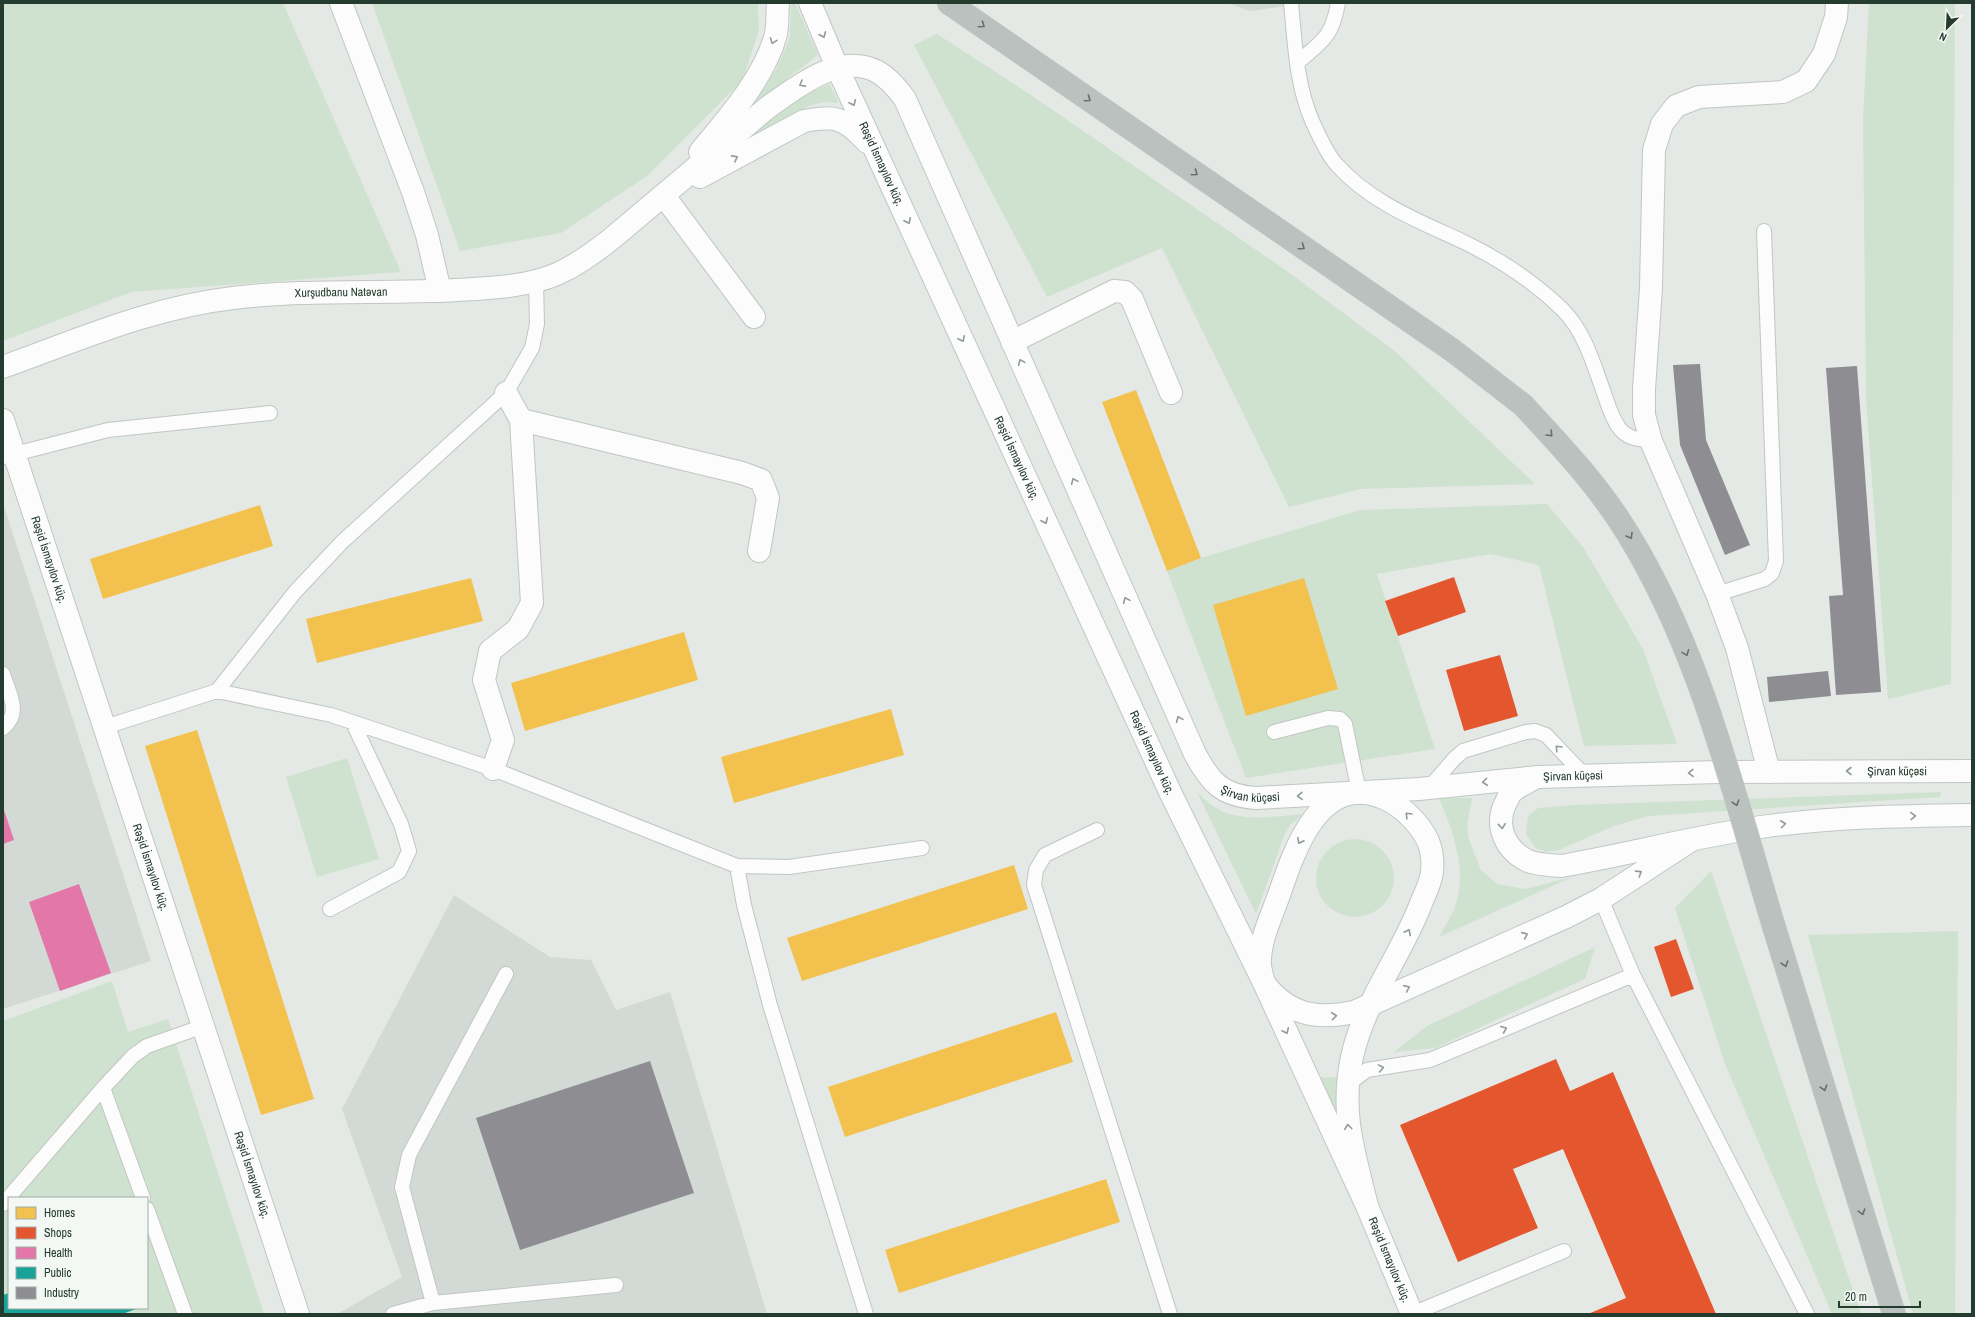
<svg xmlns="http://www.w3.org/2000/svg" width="1975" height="1317" viewBox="0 0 1975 1317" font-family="'Archivo Narrow',sans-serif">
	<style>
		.built { fill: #d3dad5 }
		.green { fill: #cfe1cf; fill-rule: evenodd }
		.homes { fill: #f2c14e }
		.shops { fill: #e4572e }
		.health { fill: #e377a8 }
		.public { fill: #17a398 }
		.industry { fill: #8d8d92 }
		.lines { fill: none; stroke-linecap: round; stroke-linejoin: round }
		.service-casing { stroke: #c1c6c3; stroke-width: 16 }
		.minor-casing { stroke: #c1c6c3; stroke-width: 24 }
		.tertiary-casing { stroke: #c1c6c3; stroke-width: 24 }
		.secondary-casing { stroke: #c0c7c3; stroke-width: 24 }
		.motorway-casing { stroke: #bdc5c1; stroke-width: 24 }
		.service { stroke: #fbfcfb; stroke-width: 14 }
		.minor { stroke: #fbfcfb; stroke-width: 22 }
		.tertiary { stroke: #fbfcfb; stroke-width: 22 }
		.secondary { stroke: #fbfcfb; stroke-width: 22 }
		.motorway { stroke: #bbc1be; stroke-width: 22 }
		.motorway-bridge-casing { stroke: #bdc5c1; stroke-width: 24; stroke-linecap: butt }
		.motorway-bridge { stroke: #bbc1be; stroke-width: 22 }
		.oneway { stroke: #607168 }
		.oneway2 { stroke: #909c95 }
		.labels { text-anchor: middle; stroke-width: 4; stroke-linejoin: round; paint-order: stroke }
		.street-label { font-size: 12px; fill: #243b2f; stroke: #f3f8f4 }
	</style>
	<rect width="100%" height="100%" fill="#e4e9e6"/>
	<path class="built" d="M1227,3H1309L1250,11Z
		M3,503L151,961L3,1009Z
		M454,895L550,957L591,960L616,1010L670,992L767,1314H337L402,1277L342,1109Z"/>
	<path class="green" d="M3,3H283L401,272L131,292L3,341Z
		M372,3H758L759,29L743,80L647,176L561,233L460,251Z
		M791,3H795L818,55L755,103L777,68L790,37Z
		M1869,3H1955L1951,684L1888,699L1866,399L1863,118Z
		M937,34L1028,93L1284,269L1396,352L1535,484L1361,489L1289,507L1162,248L1047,297L914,45Z
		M829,84L839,103L826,102L811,105L728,151L802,96Z
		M1547,504L1583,547L1643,649L1677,744L1584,746L1539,565L1490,554L1377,574L1435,749L1246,778L1167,571L1201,558L1360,510Z
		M347,758L379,859L317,877L286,777Z
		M1197,792C1203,797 1209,804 1216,808C1242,823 1275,816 1304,814L1291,824L1284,836L1256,914Z
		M1941,792L1940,797L1648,816L1614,826L1559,850L1547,852L1535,848L1526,834L1528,816L1538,808L1573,805Z
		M1439,798H1472L1467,825L1469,840L1481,870L1497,884L1525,889L1572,877L1439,937C1444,927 1451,917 1455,907C1468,871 1453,831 1439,798Z
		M1316 878a39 39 0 1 1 78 0a39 39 0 1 1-78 0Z
		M1711,871L1861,1314H1832L1725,1064L1675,908Z
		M1958,931L1955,1314H1913L1808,935Z
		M1595,947L1585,979L1435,1048L1394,1052L1427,1026Z
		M112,981L128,1032L168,1019L264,1314H3V1021ZM9,1198H147V1308H9Z
		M1340,1077L1347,1160L1313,1078Z"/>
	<path class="homes" d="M1136,390L1201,558L1167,571L1102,402Z
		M260,505L273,546L103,599L90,559Z
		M471,578L483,621L317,663L306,619Z
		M1304,578L1338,689L1246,716L1213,605Z
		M684,632L698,680L525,731L511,683Z
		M891,709L904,755L734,803L721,757Z
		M197,730L314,1099L261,1115L145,746Z
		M1014,865L1028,909L802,981L787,938Z
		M1056,1012L1073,1062L845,1137L828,1087Z
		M1106,1179L1120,1222L899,1293L885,1250Z"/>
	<path class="shops" d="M1454,577L1466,612L1398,636L1385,601Z
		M1500,655L1518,716L1464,731L1446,670Z
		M1676,939L1694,989L1671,997L1654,947Z
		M1556,1059L1570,1091L1613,1072L1716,1314H1588L1626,1298L1563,1149L1513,1169L1538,1228L1458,1262L1400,1125Z"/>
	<path class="health" d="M3,807L14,840L3,844Z
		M79,884L111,973L60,991L29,902Z"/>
	<path class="public" d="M9,1293V1308H139L122,1314H3V1295Z"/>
	<path class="industry" d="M1700,364L1706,440L1750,545L1725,555L1680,445L1673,365Z
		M1857,366L1881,692L1836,695L1829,596L1843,595L1826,368Z
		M1828,671L1831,696L1769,702L1767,677Z
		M650,1061L694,1193L520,1250L476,1118Z"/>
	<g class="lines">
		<g class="service-casing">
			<path id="service" d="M1291,3C1295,43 1296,85 1313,123C1318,134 1328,156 1337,165C1371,203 1419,221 1464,242C1499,259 1534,282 1562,309C1585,332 1593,363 1604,393C1608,405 1612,419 1620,429C1628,439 1639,439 1651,441
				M1297,63C1322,41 1332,38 1338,3
				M3,457L108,430L270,413
				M1717,594L1765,579L1772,573L1776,561L1764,231
				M3,674C9,694 22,713 3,728
				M217,691L295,592L342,542L506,393L532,348L537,324L536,281
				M105,727L217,691L331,715L493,769L737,866L789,867L922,848
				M1274,732L1328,718L1340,719L1345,724L1359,792
				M1429,788L1454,759L1463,751L1526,732L1535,731L1546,735L1585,776
				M1097,830L1045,855L1036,870L1034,885L1170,1314
				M737,866L744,905L770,1005L866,1314
				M1601,899L1633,975L1807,1314
				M330,909L399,872L409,851L401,824L353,723
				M1347,1085L1367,1070L1430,1060L1633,975
				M103,1088L143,1198
				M3,1204L103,1088L133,1056L147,1046L204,1026
				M147,1209L185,1314
				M433,1303L402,1187L409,1155L506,974
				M393,1314L433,1303L616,1285
				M1412,1314L1564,1251"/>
		</g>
		<g class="minor-casing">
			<path id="minor" d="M341,3L413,192L427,235L440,291
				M664,196L754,317
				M1012,342L1114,291L1125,292L1132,299L1171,393
				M506,393L521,420L742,473L761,480L768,498L759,551
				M493,769L503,740L484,680L490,651L518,629L532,603L521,420
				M1769,772L1737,648L1717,594L1651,441L1644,415V389L1651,288L1654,150L1662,124L1676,106L1699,97L1783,92L1806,81L1824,54L1836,17L1837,3"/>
		</g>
		<g class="tertiary-casing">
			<g id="tertiary">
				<path id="s1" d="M3,420L298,1314"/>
				<path id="s2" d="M1367,1206C1354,1152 1340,1113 1352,1057C1364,1002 1400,957 1420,906C1424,895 1431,883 1432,872C1433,862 1432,851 1428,841C1420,824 1403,807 1386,799C1321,770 1295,848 1279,895C1272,915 1261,937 1260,959C1259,967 1262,975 1264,983L1367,1206L1412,1314"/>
			</g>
		</g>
		<g class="secondary-casing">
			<g id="secondary">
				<path id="s3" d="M810,3L837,67L1171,794L1264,983C1288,1015 1317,1020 1354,1012L1566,917L1601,899L1690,841"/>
				<path d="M700,152C728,118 765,77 776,34C778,24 777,13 778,3"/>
				<path d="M700,177L804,121C836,115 845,118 867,142"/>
				<path id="s4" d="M3,367C78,340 153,307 233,298C307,289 383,294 457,290C489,288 527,287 557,274C577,265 593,253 610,240L767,108C795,88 839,52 876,71C888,77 897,88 905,99L1195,754C1210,782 1222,796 1256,798L1419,789L1538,777L1719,772L1972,771"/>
				<path d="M1533,779C1526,783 1518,786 1512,792C1509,794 1508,799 1506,802C1494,825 1505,850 1528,861C1538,865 1551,865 1561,866C1628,854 1694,837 1761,827C1831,817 1901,816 1972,815"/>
			</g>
		</g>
		<g class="motorway-casing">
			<path id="motorway" d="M949,3L1452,350L1523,405
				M1774,927L1894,1314"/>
		</g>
		<use href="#service" class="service"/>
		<use href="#minor" class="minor"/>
		<use href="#tertiary" class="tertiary"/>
		<use href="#secondary" class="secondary"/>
		<use href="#motorway" class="motorway"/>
		<g class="motorway-bridge-casing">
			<path id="motorway-bridge" d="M1523,405C1561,446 1599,486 1628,534C1701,652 1734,795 1774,927"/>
		</g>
		<use href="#motorway-bridge" class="motorway-bridge"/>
	</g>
	<defs><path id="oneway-chevron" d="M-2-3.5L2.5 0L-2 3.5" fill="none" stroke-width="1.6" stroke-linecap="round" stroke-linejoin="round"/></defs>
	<g class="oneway">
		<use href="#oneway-chevron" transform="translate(982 25) rotate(35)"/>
		<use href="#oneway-chevron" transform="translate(1088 99) rotate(35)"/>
		<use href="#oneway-chevron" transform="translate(1195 173) rotate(35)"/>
		<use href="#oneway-chevron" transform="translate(1302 247) rotate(35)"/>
		<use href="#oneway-chevron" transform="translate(1550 434) rotate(47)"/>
		<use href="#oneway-chevron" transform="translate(1630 536) rotate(59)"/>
		<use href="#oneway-chevron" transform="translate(1686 653) rotate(69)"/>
		<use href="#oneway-chevron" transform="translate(1736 803) rotate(73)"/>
		<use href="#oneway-chevron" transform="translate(1785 964) rotate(73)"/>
		<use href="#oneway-chevron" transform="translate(1824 1088) rotate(73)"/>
		<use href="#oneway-chevron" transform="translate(1862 1212) rotate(73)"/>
	</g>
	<g class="oneway2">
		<use href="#oneway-chevron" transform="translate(823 35) rotate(67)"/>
		<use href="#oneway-chevron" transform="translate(773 41) rotate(111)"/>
		<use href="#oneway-chevron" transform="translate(802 84) rotate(151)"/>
		<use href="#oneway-chevron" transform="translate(853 103) rotate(65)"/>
		<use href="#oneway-chevron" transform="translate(735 158) rotate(-28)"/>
		<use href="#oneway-chevron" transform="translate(908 221) rotate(65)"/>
		<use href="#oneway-chevron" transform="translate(962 339) rotate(65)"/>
		<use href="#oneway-chevron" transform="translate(1021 362) rotate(-114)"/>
		<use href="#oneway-chevron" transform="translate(1074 481) rotate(-114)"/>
		<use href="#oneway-chevron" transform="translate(1045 521) rotate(65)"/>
		<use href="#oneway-chevron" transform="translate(1126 600) rotate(-114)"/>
		<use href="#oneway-chevron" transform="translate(1179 719) rotate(-114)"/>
		<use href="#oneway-chevron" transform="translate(1558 748) rotate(-134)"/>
		<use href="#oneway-chevron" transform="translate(1849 771) rotate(180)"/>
		<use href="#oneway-chevron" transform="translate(1691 773) rotate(178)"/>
		<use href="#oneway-chevron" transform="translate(1485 782) rotate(174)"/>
		<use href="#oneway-chevron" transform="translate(1300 796) rotate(177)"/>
		<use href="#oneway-chevron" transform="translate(1408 815) rotate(-135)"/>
		<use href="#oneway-chevron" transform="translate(1913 816) rotate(-2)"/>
		<use href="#oneway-chevron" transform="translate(1783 824) rotate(-7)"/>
		<use href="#oneway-chevron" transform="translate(1502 826) rotate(84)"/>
		<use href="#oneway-chevron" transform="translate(1300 841) rotate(116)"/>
		<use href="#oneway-chevron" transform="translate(1639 873) rotate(-33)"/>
		<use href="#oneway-chevron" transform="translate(1408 932) rotate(-63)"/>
		<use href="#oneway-chevron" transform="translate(1525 935) rotate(-24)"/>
		<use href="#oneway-chevron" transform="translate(1407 988) rotate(-24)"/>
		<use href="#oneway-chevron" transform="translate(1334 1016) rotate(-6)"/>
		<use href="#oneway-chevron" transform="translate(1504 1029) rotate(-23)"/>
		<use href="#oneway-chevron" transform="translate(1286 1031) rotate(65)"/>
		<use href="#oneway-chevron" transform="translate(1381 1068) rotate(-10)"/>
		<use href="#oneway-chevron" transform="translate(1348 1127) rotate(-97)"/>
	</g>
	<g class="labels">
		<g class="street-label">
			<text dy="4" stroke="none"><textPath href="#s3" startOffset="176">Rəşid İsmayılov küç.</textPath></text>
			<text dy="4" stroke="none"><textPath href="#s4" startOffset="349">Xurşudbanu Natəvan</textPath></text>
			<text dy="4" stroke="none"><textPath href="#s3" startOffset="500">Rəşid İsmayılov küç.</textPath></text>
			<text dy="4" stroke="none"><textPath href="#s1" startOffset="147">Rəşid İsmayılov küç.</textPath></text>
			<text dy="4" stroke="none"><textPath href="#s3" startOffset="824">Rəşid İsmayılov küç.</textPath></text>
			<text dy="4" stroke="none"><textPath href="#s4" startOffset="2435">Şirvan küçəsi</textPath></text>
			<text dy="4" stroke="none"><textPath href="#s4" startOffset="2111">Şirvan küçəsi</textPath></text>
			<text dy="4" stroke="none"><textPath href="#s4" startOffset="1787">Şirvan küçəsi</textPath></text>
			<text dy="4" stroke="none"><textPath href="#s1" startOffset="471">Rəşid İsmayılov küç.</textPath></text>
			<text dy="4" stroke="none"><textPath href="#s1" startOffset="795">Rəşid İsmayılov küç.</textPath></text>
			<text dy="4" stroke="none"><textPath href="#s2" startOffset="1007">Rəşid İsmayılov küç.</textPath></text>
		</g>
	</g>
	<rect width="1975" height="1317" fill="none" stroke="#243b2f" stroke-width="8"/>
	<rect x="8" y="1197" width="140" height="112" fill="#f3f8f4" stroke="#a0aca5"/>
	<rect x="16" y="1207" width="20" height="12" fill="#f2c14e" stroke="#a0aca5"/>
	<text x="44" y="1217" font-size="12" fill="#243b2f">Homes</text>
	<rect x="16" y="1227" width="20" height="12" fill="#e4572e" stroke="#a0aca5"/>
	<text x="44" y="1237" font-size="12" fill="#243b2f">Shops</text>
	<rect x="16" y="1247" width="20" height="12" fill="#e377a8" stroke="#a0aca5"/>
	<text x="44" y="1257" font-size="12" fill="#243b2f">Health</text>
	<rect x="16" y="1267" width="20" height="12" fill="#17a398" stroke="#a0aca5"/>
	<text x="44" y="1277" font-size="12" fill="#243b2f">Public</text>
	<rect x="16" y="1287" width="20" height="12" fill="#8d8d92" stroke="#a0aca5"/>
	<text x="44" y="1297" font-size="12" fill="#243b2f">Industry</text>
	<g transform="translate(1947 28) rotate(204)" stroke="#f3f8f4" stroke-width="3" paint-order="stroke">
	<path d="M0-3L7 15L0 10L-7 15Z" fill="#243b2f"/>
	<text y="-6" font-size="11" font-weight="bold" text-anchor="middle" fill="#243b2f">N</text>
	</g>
	<path d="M1839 1301v6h81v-6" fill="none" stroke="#243b2f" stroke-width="2"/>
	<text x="1845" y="1301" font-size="12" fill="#243b2f" stroke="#f3f8f4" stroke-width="3" paint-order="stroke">20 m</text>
</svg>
